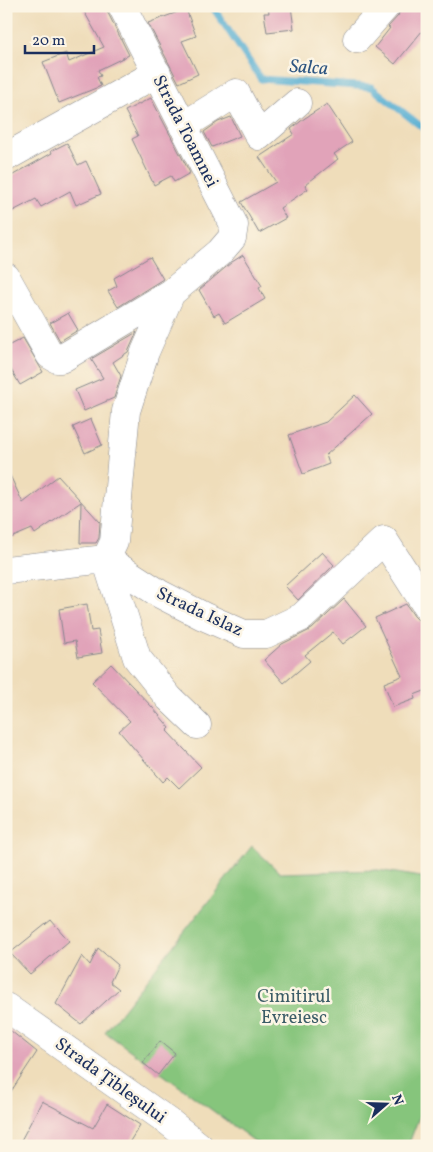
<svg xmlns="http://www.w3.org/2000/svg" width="433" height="1152" viewBox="0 0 433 1152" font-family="Vollkorn,serif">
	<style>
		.green { fill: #86c57c; stroke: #507a6d }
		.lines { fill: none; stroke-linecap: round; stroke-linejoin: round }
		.stream { stroke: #56afd3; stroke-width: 7 }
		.building { fill: #e1a3b9 }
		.minor-casing { stroke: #85868c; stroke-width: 29 }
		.minor { stroke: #fff; stroke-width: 28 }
		.labels { text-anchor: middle; stroke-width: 5; stroke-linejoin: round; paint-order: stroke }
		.street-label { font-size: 18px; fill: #1b2f5e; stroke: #fcf5e5 }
		.park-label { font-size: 18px; fill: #3b5c67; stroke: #fcf5e5 }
		.water-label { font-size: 19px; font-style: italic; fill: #2d5581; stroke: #fcf5e5 }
	</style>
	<rect width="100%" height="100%" fill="#fcf5e5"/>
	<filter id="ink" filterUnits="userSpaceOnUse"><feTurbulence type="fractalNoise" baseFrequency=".02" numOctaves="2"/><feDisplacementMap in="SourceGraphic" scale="10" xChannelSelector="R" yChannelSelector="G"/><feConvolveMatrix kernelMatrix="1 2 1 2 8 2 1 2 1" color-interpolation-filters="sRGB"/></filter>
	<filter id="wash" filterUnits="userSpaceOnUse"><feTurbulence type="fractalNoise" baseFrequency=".0096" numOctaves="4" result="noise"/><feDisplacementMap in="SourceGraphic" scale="20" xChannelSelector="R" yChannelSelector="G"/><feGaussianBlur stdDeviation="1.12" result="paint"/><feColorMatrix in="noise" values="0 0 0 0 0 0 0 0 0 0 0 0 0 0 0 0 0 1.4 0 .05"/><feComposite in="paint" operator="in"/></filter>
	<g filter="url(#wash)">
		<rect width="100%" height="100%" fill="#efddba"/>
		<path class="green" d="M252,846L280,873L378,870L427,878V1096L408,1146H261L105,1032Z"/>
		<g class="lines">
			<path class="stream" d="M212,6L261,79L371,87L427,131"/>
		</g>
		<g id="blocks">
			<path class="building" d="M81,6H107L108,13L129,55L98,70L101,76L97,77L101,86L59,103L43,62L66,53L69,62L104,47Z
				M268,6H291L294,29L267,32L264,13H269Z
				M401,6H427V25L395,64L375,47L390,28L388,27L398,16Z
				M186,9L196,36L182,41L198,74L179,83L148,23Z
				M151,98L190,173L174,182L171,176L154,185L132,139L138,136L125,111Z
				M327,104L352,142L334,154L338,159L305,185L308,189L280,208L286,218L259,233L241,202L276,182L259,157L294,134L291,129L305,118Z
				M231,117L240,136L212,147L204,132L218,122Z
				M67,143L78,165L86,161L101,194L76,205L70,191L41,207L36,199L11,212L6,202V179L52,153L51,151Z
				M243,255L262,286L259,288L265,299L225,323L219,313L214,316L199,290L232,262Z
				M150,257L163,279L118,307L108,291L117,286L114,278Z
				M68,313L78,330L60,341L50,323Z
				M137,332L128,352L113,362L121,376L114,398L84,411L75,390L103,378L91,359Z
				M23,338L43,372L20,385L6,361V347Z
				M355,395L372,414L326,455L329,464L303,474L289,435L326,422Z
				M91,419L102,445L85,453L73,427Z
				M6,467L23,503L58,476L100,522L99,538L96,543H80L81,502L35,534L32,529L6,540Z
				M322,552L334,565L298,600L285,586Z
				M344,599L366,626L343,644L333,632L305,655L310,661L284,683L264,660L282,644L312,629Z
				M87,604L91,631L98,630L102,653L78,657L75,641L64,643L59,609Z
				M406,604L414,616L419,621L427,622V690L414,695L415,699L393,707L384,683L402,676L375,618Z
				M111,664L153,708L170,728L167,731L201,767L179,788L168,777L163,782L119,731L130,721L92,682Z
				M51,920L69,941L30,974L10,953Z
				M98,948L118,965L110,982L119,989L81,1024L56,1004L82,956L90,965Z
				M6,1027L37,1052L6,1099Z
				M160,1041L175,1053L158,1075L143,1063Z
				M42,1101L93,1128L107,1104L140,1125L127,1146H18Z"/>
		</g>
	</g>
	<g filter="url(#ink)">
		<use href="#blocks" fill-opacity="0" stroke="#85868c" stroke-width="1"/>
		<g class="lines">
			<g class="minor-casing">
				<path id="minor" d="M357,39L386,6
					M183,126L236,93L259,136L297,103
					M6,157L157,73
					M6,277L50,355L57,359H61L171,293
					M106,559L114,542L126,411L145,352L171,293L220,252L232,238L234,225L122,6
					M106,559L160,594L203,616L244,634H266L302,617L384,540L427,607
					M106,559L137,658L169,698L197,725
					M6,570L106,559
					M6,1007L169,1122L199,1146"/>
			</g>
			<use href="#minor" class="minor"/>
		</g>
	</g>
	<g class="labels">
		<g class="street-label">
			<text transform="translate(186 131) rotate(63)" y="6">Strada Toamnei</text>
			<text transform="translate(200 611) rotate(25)" y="6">Strada Islaz</text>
			<text transform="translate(111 1080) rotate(36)" y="6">Strada Țibleșului</text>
		</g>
		<g class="park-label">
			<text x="294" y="1002">Cimitirul<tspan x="294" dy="21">Evreiesc</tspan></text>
		</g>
		<g class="water-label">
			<text transform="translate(309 66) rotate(4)" y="7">Salca</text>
		</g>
	</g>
	<rect width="433" height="1152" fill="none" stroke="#fcf5e5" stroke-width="25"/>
	<g transform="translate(386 1104) rotate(70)" stroke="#fcf5e5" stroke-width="4" paint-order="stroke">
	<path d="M0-4L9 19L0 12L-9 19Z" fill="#1b2f5e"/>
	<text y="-8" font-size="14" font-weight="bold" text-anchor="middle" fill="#1b2f5e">N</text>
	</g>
	<path d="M25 45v8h69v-8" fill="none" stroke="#1b2f5e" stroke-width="2.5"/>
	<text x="32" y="45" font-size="15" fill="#1b2f5e" stroke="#fcf5e5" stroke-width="4" paint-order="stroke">20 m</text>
</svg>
